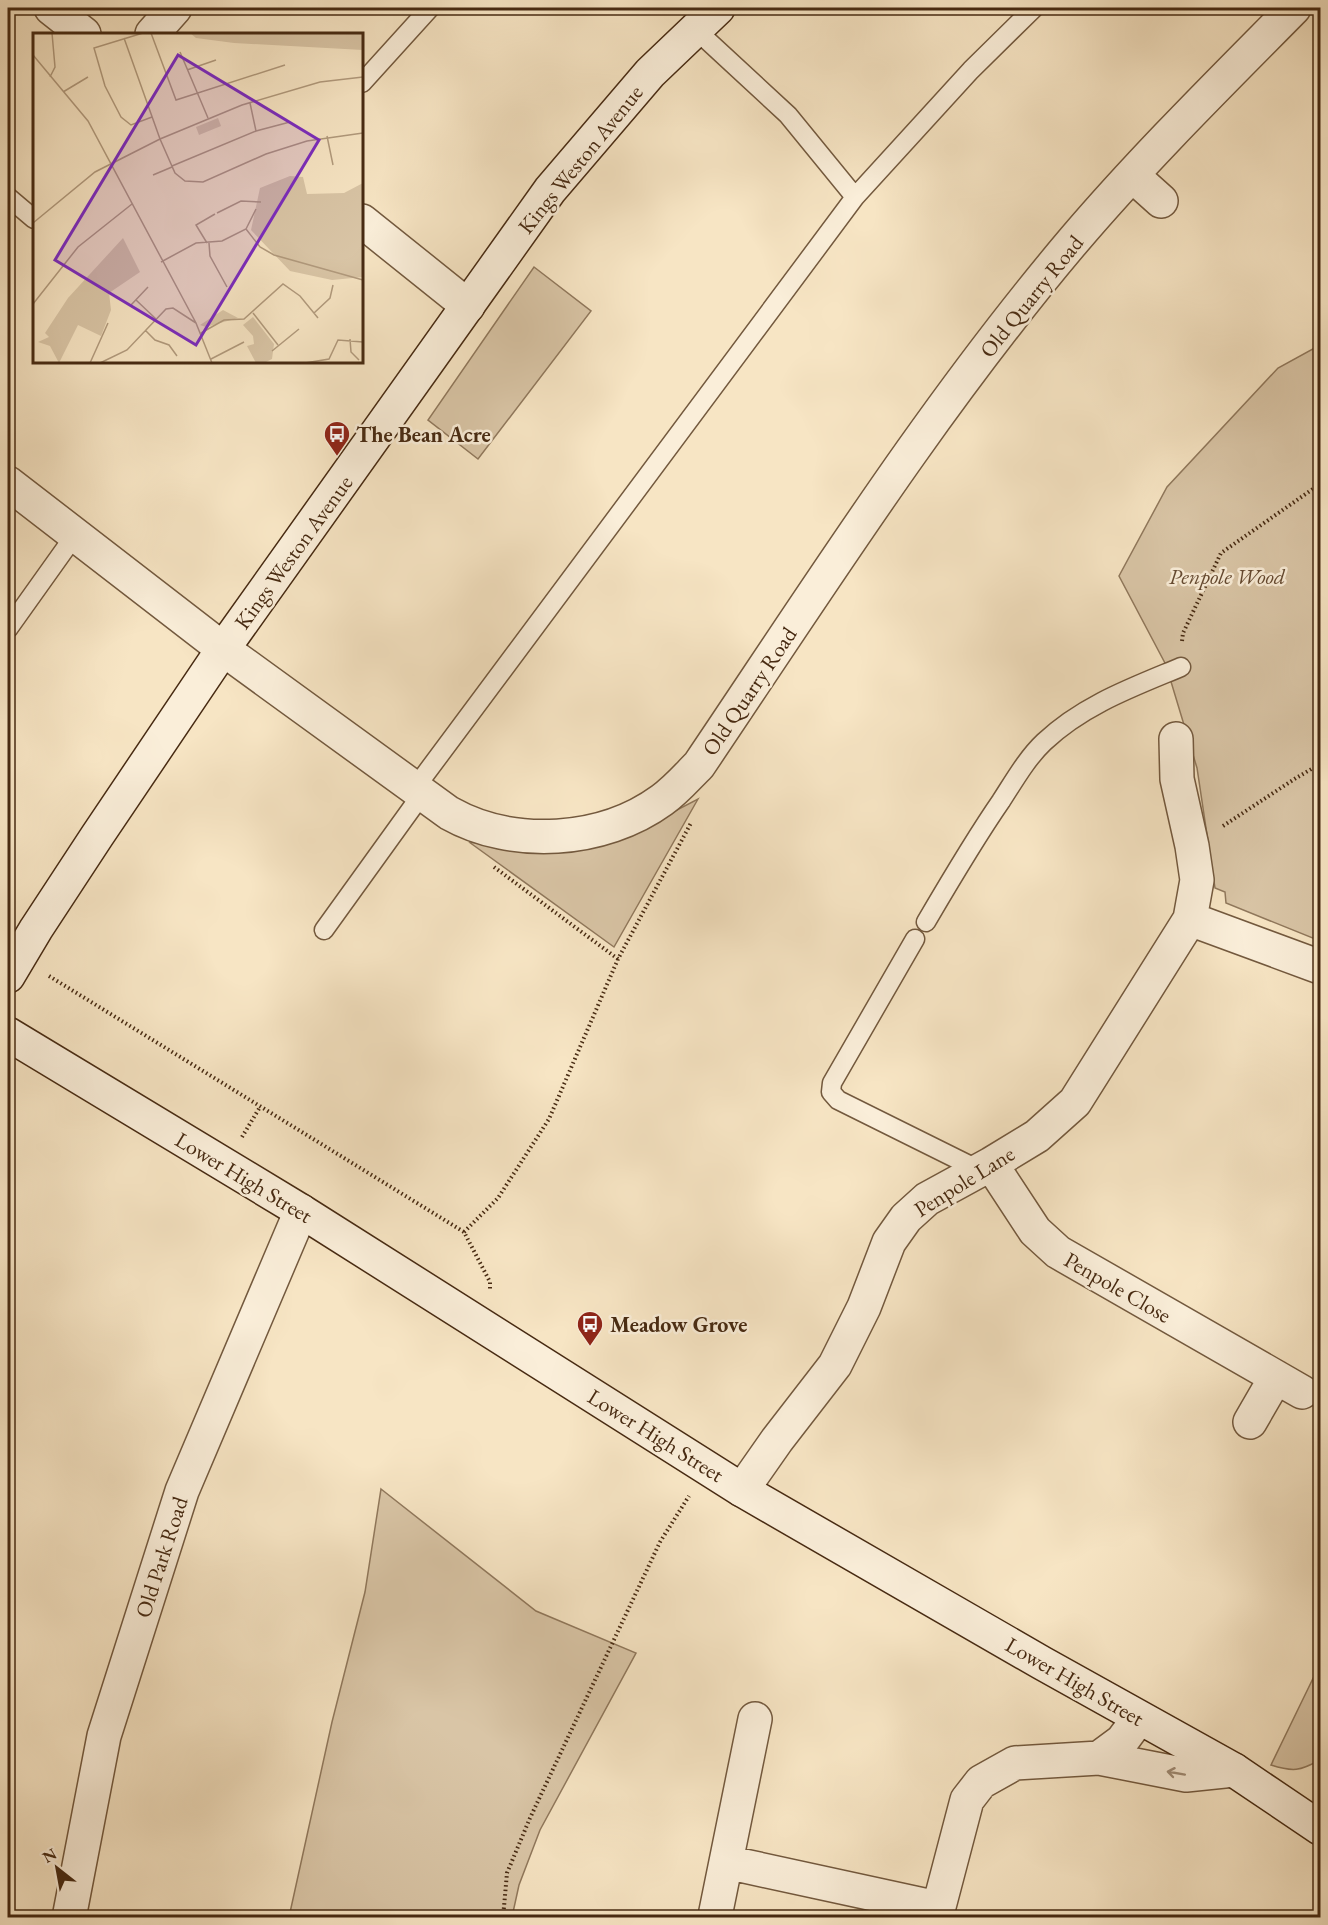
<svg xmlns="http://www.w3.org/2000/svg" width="1328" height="1925" viewBox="0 0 1328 1925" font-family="'EB Garamond',serif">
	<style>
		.green { fill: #d9c5a6; stroke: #90785c; stroke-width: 1.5 }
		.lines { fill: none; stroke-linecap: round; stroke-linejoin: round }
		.lane-casing { stroke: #73593e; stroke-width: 21 }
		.street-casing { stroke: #73593e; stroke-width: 36 }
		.secondary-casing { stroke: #472a12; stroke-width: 36 }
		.path { stroke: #472a12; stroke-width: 4; stroke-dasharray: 1.5 3; stroke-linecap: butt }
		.lane { stroke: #faeed9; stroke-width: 18 }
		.street { stroke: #faeed9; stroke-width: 33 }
		.secondary { stroke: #faeed9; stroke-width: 33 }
		.oneway { stroke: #a08c76 }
		.labels { text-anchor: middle; stroke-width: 5; stroke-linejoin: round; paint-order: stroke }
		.street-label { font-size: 22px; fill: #472a12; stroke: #faeed9 }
		.poi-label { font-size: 22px; font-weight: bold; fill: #472a12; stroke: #faeed9; text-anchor: start }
		.park-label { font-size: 22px; font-style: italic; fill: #644930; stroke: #faeed9 }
		.inset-road { fill: none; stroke: #b19a7d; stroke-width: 1.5 }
		.view { fill: #7b2cbf; fill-opacity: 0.15; stroke: #7b2cbf; stroke-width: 3 }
		.inset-edge { fill: none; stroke: #472a12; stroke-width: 3 }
	</style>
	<rect width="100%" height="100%" fill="#f7e5c4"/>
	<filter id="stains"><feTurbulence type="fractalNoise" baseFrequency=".00333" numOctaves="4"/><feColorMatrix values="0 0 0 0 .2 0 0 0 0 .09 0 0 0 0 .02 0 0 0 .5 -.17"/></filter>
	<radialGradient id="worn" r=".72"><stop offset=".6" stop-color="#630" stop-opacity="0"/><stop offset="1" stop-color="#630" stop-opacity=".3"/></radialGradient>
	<path class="green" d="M534,267L591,311L478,459L428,420Z
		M1320,345V941L1226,903L1225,892L1215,888L1197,768L1166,665L1119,576L1167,487L1278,368Z
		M698,799L614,947L469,842L507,847L644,827Z
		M381,1489L536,1611L636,1653L540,1830L519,1885L512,1917H289L332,1722L365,1592Z
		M1320,1664V1760C1300,1771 1293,1772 1271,1765Z"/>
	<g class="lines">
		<g class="lane-casing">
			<path id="lane" d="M695,29L788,115L855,197
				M362,83L430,8
				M8,197L34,219
				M8,629L75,535
				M415,788L855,197L971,70L1034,8
				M926,922C950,881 974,840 1001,801C1014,781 1027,758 1044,742C1083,705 1133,687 1181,667
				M324,930L422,794
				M915,939L832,1083L831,1092L838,1100L979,1170"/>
		</g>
		<g class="street-casing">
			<path id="street" d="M51,8L84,34
				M152,34L175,8
				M1132,175L1161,201
				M362,221L468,306
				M8,483L223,649L449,813C513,849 603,843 662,800C676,790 687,777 699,765C819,587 935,404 1074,240C1143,159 1219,84 1294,8
				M1190,919L1320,967
				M991,1164L1035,1231L1058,1252L1302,1392
				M1250,1422L1276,1377
				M742,1490L777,1440L835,1365L864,1307L889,1242L906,1218L927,1199L991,1164L1037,1136L1075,1102L1190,919L1197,880L1192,846L1177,779L1176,739
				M1099,1758L1122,1741L1139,1718
				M726,1862L938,1908
				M715,1916L755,1719
				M69,1918L104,1736L182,1491L301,1211
				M936,1918L967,1800L981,1782L1015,1763L1099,1758L1186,1775L1234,1770"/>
		</g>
		<g class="secondary-casing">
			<path id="secondary" d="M8,976L36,929L97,836L223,649L550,190L650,73L718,8
				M8,1034L301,1211L742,1490L1042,1663L1234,1770L1320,1828"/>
		</g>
		<path class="path" d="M1182,641L1183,633L1221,553L1320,484
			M1223,826L1296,778L1320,764
			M494,867L618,959
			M49,976L464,1232L490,1282V1289
			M242,1137L260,1107
			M464,1232L498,1198L549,1119L618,959L691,823
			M503,1918L507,1873L530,1818L660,1542L689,1496"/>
		<use href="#lane" class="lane"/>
		<use href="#street" class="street"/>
		<use href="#secondary" class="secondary"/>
	</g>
	<defs><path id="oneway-shaft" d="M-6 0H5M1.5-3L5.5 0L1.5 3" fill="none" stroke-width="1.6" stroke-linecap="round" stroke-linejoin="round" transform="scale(1.5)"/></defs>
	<use class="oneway" href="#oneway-shaft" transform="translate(1176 1773) rotate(-170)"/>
	<defs>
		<g id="bus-pin" transform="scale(1.35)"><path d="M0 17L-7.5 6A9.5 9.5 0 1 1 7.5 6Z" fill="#8f2418" stroke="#faeed9"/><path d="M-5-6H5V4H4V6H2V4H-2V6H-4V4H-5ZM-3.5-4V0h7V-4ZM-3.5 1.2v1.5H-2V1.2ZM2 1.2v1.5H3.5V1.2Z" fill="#fff"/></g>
	</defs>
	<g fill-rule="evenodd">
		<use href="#bus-pin" x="337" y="434"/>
		<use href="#bus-pin" x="590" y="1324"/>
	</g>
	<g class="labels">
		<g class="street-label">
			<text transform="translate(580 159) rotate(-51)" y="8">Kings Weston Avenue</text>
			<text transform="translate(1031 296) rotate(-51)" y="8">Old Quarry Road</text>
			<text transform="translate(293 552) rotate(-54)" y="8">Kings Weston Avenue</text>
			<text transform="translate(749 691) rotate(-56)" y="8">Old Quarry Road</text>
			<text transform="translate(244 1177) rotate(31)" y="8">Lower High Street</text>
			<text transform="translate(964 1181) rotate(-32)" y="8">Penpole Lane</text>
			<text transform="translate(1118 1287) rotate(30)" y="8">Penpole Close</text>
			<text transform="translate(656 1435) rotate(32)" y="8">Lower High Street</text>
			<text transform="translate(161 1557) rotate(-72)" y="8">Old Park Road</text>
			<text transform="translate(1075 1681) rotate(30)" y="8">Lower High Street</text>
		</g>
		<g class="poi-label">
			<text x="356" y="442">The Bean Acre</text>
			<text x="610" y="1332">Meadow Grove</text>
		</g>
		<g class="park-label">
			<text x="1227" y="584">Penpole Wood</text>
		</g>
	</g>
	<g transform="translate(33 33)">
		<rect width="330" height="330" fill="#f7e5c4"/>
		<path d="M157,0H330V17L201,10L163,5ZM185,85L188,93L166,102L163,94ZM257,143L270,144L274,161L311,160L330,150V244L299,247L257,238L218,197L227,155ZM90,205L107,239L76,260L78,277L68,303L45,292L26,330L17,313L5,309L16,304L12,300L35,265ZM190,277L205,285L173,294L167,292ZM220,284L241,311L239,326L231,330H223L214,313L221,311L220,303L210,292Z" fill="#d9c5a6"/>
		<path class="inset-road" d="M110,0L61,15L72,53L88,84L98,92L119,84M118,0L143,67L252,32M91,5L127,106L142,140L152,148L170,149L233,121L274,108L330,100M147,19L175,85M0,22L55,88L163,290L179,330M154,37L183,27M17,44L22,34L19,0M30,59L55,44M217,70L223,98M294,103L300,132M139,133L223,98L257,89M120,142L139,134M184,180L208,168L228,169M0,190L62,139L127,106L209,72L287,49L330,44M213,196L227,214L241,222L330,247M174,210L163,192L182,181M176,210L177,223L194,254M128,229L163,210L189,208L213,196L223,176M103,267L123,286M0,271L45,214L99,171M98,272L115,254M220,280L245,312M281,280L297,265L300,252M112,297L122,307L136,312L144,323M168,300L191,287L211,286L250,251L267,263L285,285M317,306L318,319L326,327M239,318L266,296M178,326L211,309M57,330L75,290M67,330L94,317L133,276L140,275L163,290M272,330L296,326L305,307L330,309"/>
		<path class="view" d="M145,22L286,107L163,312L22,227Z"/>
		<rect width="330" height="330" class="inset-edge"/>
	</g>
	<rect width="1328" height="1925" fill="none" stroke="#f7e5c4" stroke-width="30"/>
	<rect x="9" y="9" width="1310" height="1907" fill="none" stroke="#472a12" stroke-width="3"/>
	<rect x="15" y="15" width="1298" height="1895" fill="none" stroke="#472a12" stroke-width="1.5"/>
	<g transform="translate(57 1868) rotate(329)" stroke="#faeed9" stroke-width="4.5" paint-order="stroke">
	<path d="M0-4.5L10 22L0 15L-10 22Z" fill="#472a12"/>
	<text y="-9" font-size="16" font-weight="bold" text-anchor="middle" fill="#472a12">N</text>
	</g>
	<rect width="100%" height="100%" filter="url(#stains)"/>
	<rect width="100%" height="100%" fill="url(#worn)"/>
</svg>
